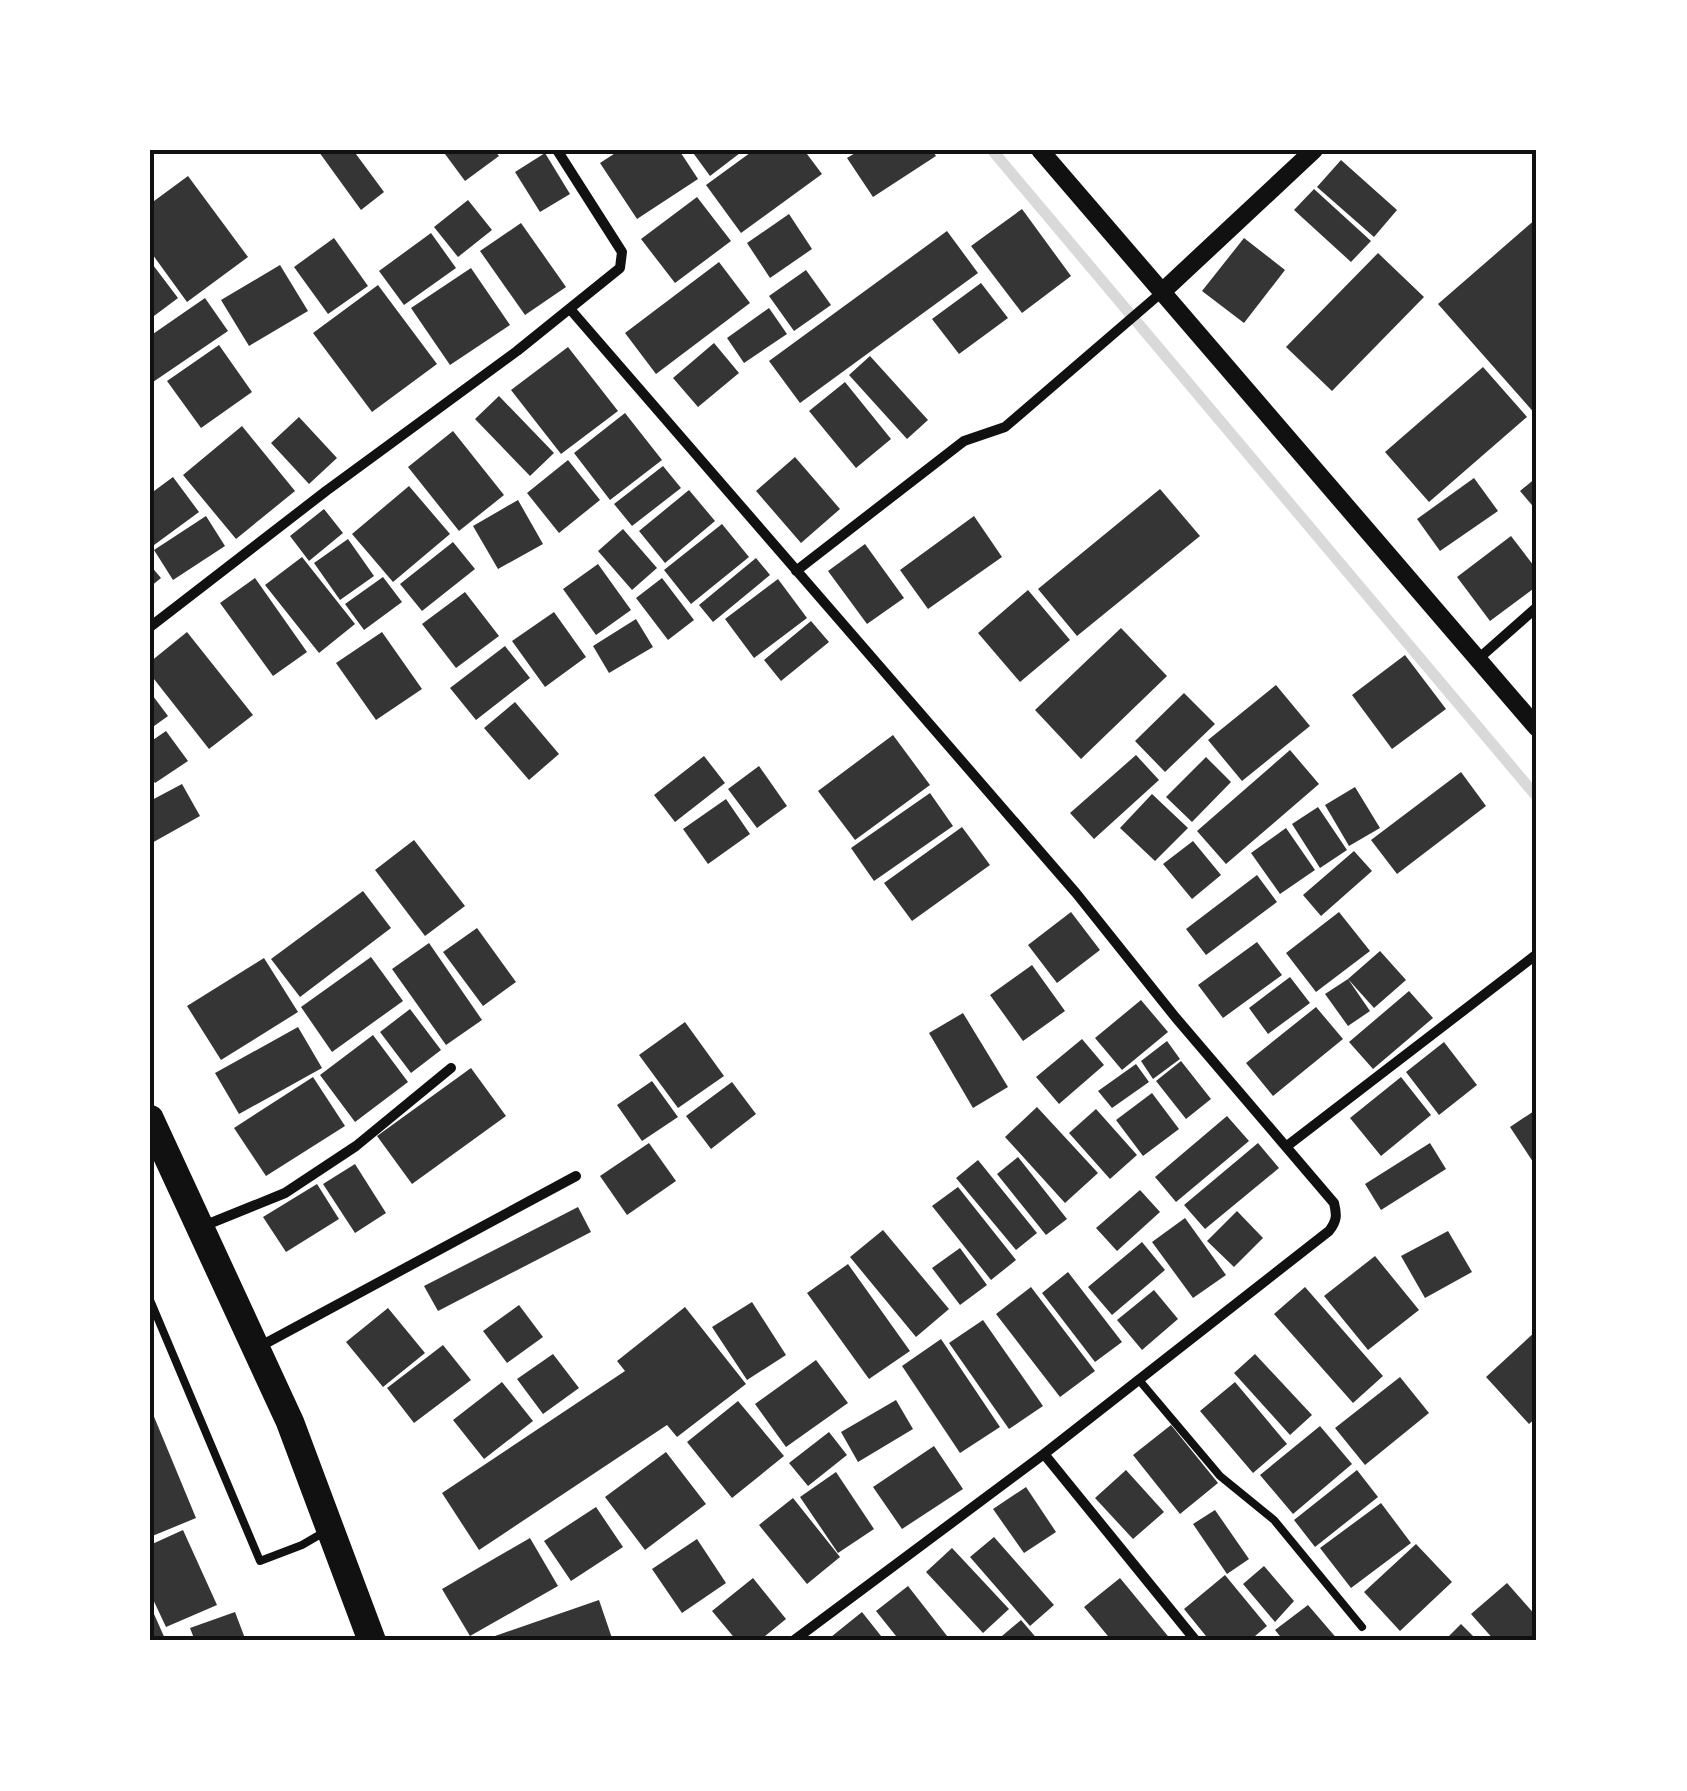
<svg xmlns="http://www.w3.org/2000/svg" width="1687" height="1791" viewBox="0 0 1687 1791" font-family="'Titillium Web',sans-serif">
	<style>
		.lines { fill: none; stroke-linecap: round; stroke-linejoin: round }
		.stream { stroke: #d9d9d9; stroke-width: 11 }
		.building { fill: #353535 }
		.service { stroke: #111; stroke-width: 8 }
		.minor { stroke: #111; stroke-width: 10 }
		.tertiary { stroke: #111; stroke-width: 18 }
		.trunk { stroke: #111; stroke-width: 28 }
		.neatline { fill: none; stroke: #111; stroke-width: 4 }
	</style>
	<rect width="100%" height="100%" fill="#fff"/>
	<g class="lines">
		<path class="stream" d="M992,150L1537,797"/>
	</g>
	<path class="building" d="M323,150H353L384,192L361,210L319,152Z
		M442,150H494L499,156L465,181Z
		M620,150H679L698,179L637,219L600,163Z
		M691,150H744L710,176Z
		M754,150H804L822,174L741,233L706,185Z
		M860,150H932L936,156L873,197L847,158Z
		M545,153L570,194L540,212L515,172Z
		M1341,160L1397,210L1374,237L1317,187Z
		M188,176L248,257L187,302L150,251V204Z
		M1314,189L1371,241L1351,262L1294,210Z
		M697,197L731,241L675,283L641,239Z
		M468,200L492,230L458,257L434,227Z
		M1022,209L1071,276L1022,313L971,246Z
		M789,214L812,249L770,278L747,243Z
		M1537,218V416L1438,304Z
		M521,223L566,287L525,315L480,251Z
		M947,231L978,273L800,403L769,361Z
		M431,233L456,268L404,305L379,271Z
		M334,238L368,286L328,314L294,267Z
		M1244,238L1285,270L1244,323L1202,291Z
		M1378,253L1424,297L1332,391L1286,347Z
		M150,261L178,298L150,319Z
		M719,262L750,303L656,374L625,333Z
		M280,265L308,311L249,346L221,300Z
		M471,268L510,325L450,365L411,308Z
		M806,270L831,305L794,331L769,296Z
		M981,283L1008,318L959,354L932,319Z
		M378,285L437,364L372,412L313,333Z
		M205,298L228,331L153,382L150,336Z
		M769,308L787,334L744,363L727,338Z
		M714,343L739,373L698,407L673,378Z
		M219,345L252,392L201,428L167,381Z
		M568,347L618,411L561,454L511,390Z
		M870,356L928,420L907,439L849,375Z
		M1483,367L1527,417L1429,502L1385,452Z
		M845,382L891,439L856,468L809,411Z
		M499,396L554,453L530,476L475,419Z
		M625,413L662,460L610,500L574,453Z
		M299,417L337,458L309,484L271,443Z
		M242,426L295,491L236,539L183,475Z
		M453,431L504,495L459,531L408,467Z
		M795,457L840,509L801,543L756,491Z
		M568,460L600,500L559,533L527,493Z
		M663,466L681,488L632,526L614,504Z
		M173,477L199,512L150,548V494Z
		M1537,477V511L1520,491Z
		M1474,478L1498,511L1440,551L1417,519Z
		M409,486L450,534L393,582L352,534Z
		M1160,489L1200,536L1077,636L1038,589Z
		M689,490L715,521L665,563L639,531Z
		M518,500L543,544L498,569L473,526Z
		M324,509L343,533L309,561L290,536Z
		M206,516L225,546L173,580L154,550Z
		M974,516L1002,557L928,609L900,570Z
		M722,524L749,557L691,604L664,570Z
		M623,529L657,568L632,590L598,551Z
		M1511,536L1537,570V586L1490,621L1457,577Z
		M348,539L374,576L340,600L314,563Z
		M453,542L475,569L422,611L400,584Z
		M865,544L904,598L867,624L828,571Z
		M302,557L355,624L319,653L265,585Z
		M756,558L770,575L713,622L699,605Z
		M598,564L631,610L596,635L563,589Z
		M150,565L161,578L150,587Z
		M383,577L402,602L364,630L345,604Z
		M255,578L307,652L273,676L220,603Z
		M662,578L694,620L668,640L636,598Z
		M778,579L807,618L754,658L725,619Z
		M1028,590L1070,640L1020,682L978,633Z
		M465,592L499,636L456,668L422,624Z
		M554,612L586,657L545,687L512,641Z
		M636,619L653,647L609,673L593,646Z
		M811,621L829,642L781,681L764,660Z
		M1121,628L1167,676L1081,759L1035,710Z
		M187,632L253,715L209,749L150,674V662Z
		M382,632L422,689L376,720L336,663Z
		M505,646L530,678L476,720L450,688Z
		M1405,655L1446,709L1392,749L1352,695Z
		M1276,685L1310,726L1242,781L1208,740Z
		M150,692L168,716L150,729Z
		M1184,693L1215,724L1165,772L1135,741Z
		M515,702L559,754L529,780L484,728Z
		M166,731L188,761L155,783L150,777V742Z
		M893,735L930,785L855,840L818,791Z
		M1290,750L1319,784L1226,864L1197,831Z
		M1136,755L1159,780L1094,839L1070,813Z
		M704,756L725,783L675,822L654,795Z
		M1206,757L1231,782L1192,822L1166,797Z
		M759,766L787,806L757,828L728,789Z
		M1461,772L1486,806L1397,874L1371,840Z
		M182,784L200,816L150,844V801Z
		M1355,787L1380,828L1349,846L1325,805Z
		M930,793L953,826L874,881L851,848Z
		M1152,794L1188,828L1155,861L1120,828Z
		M726,799L750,834L708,864L683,829Z
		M1318,807L1347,850L1320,868L1292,824Z
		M962,827L990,865L912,921L884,883Z
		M1286,828L1315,870L1280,894L1251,853Z
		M414,840L465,906L425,936L375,870Z
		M1193,841L1221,875L1192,899L1163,864Z
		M1354,851L1372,871L1321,916L1303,895Z
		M1257,875L1277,902L1206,955L1186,929Z
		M363,891L391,928L300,997L271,959Z
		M1071,912L1100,950L1057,983L1028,945Z
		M1339,912L1370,951L1316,992L1286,953Z
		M477,928L516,982L483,1006L443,952Z
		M1257,942L1282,975L1223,1018L1198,985Z
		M429,943L482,1020L446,1045L392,969Z
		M1380,951L1406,980L1374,1008L1348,979Z
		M371,957L403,1001L332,1052L301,1007Z
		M264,958L298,1012L221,1060L187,1006Z
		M1032,965L1065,1011L1023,1041L990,995Z
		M1290,977L1310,1003L1268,1034L1249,1008Z
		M1348,979L1370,1011L1348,1026L1325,994Z
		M1409,991L1433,1018L1373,1069L1349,1042Z
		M1141,1000L1168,1032L1122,1070L1095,1038Z
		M1316,1007L1343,1039L1273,1096L1246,1063Z
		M410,1009L441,1050L411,1073L380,1032Z
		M963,1013L1008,1087L973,1108L929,1033Z
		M685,1022L724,1076L678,1108L639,1055Z
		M298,1027L322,1068L239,1114L215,1073Z
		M373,1035L408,1082L355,1122L320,1075Z
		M1082,1039L1104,1065L1059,1104L1036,1077Z
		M1167,1041L1180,1059L1153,1079L1141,1061Z
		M1444,1042L1477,1085L1439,1115L1406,1072Z
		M1181,1061L1211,1099L1186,1119L1156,1081Z
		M1136,1064L1149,1082L1112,1108L1098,1091Z
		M471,1068L506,1116L412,1184L377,1136Z
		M313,1077L345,1126L266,1176L234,1128Z
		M1401,1077L1431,1115L1381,1156L1350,1118Z
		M652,1081L678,1117L642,1141L617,1105Z
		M732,1082L756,1114L711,1149L686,1116Z
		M1152,1093L1179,1129L1143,1156L1116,1120Z
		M1037,1107L1098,1173L1065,1203L1005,1137Z
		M1096,1109L1137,1155L1110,1179L1069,1133Z
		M1537,1109V1168L1510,1127Z
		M1227,1116L1249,1141L1176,1202L1155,1177Z
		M649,1143L676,1181L627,1215L600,1176Z
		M1258,1143L1279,1168L1205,1229L1184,1205Z
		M1430,1143L1446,1169L1381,1210L1365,1184Z
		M1018,1157L1067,1219L1046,1235L997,1174Z
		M978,1160L1037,1233L1016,1250L956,1178Z
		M355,1164L386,1213L355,1233L323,1184Z
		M317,1184L339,1219L286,1252L263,1217Z
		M958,1187L1016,1260L991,1280L932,1206Z
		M1140,1190L1160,1212L1117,1251L1096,1228Z
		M578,1207L591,1232L438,1311L424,1286Z
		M1237,1211L1263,1238L1234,1267L1207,1241Z
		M1185,1218L1226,1275L1193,1298L1152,1242Z
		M883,1230L949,1309L916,1337L850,1257Z
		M1448,1231L1472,1272L1425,1298L1401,1256Z
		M1142,1242L1165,1270L1112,1315L1088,1287Z
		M960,1248L987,1285L960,1305L932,1268Z
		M1375,1256L1419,1310L1368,1350L1324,1296Z
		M848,1264L910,1351L869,1379L807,1293Z
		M1068,1272L1122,1342L1095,1362L1042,1293Z
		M1031,1287L1095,1371L1060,1397L996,1314Z
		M1305,1287L1383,1376L1353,1403L1274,1314Z
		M1154,1290L1178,1319L1142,1350L1117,1320Z
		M752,1302L786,1355L747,1380L712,1327Z
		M519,1305L543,1337L507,1363L483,1331Z
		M685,1307L746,1384L677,1437L667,1425L479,1550L442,1493L625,1371L617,1361Z
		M388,1308L425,1353L383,1387L346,1342Z
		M983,1320L1043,1406L1009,1429L949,1343Z
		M1537,1330V1417L1529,1424L1486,1377Z
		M941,1339L1000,1427L960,1453L902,1366Z
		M443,1345L471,1380L414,1423L387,1388Z
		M553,1354L579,1388L543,1414L517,1379Z
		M1255,1354L1312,1415L1290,1435L1234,1373Z
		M816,1360L848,1403L786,1447L755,1404Z
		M1400,1377L1429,1413L1365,1465L1335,1428Z
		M502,1382L533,1421L484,1459L453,1420Z
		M1235,1382L1287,1444L1253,1473L1200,1411Z
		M896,1400L913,1429L858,1462L841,1432Z
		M738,1401L784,1456L732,1498L687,1442Z
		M150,1407L196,1518L150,1537Z
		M1171,1425L1218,1483L1180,1514L1133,1455Z
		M1320,1426L1352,1464L1293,1514L1260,1475Z
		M829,1432L847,1455L808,1486L789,1463Z
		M934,1446L963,1489L902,1529L873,1487Z
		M666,1452L706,1504L645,1550L605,1497Z
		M1126,1470L1164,1512L1133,1539L1095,1498Z
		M1357,1470L1378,1497L1315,1547L1294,1520Z
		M836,1472L874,1529L838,1553L800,1497Z
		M1026,1487L1056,1532L1024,1553L993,1509Z
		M793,1498L840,1557L807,1584L759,1525Z
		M1381,1503L1411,1543L1351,1588L1320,1548Z
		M596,1507L623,1547L571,1581L544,1541Z
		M1215,1510L1249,1559L1227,1574L1193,1524Z
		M183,1530L217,1605L166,1627L150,1593V1545Z
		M994,1537L1054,1605L1030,1626L970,1557Z
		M530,1538L558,1586L470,1636L442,1589Z
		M697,1539L726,1583L682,1613L652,1569Z
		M1416,1544L1452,1582L1400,1631L1364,1592Z
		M952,1548L1009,1609L983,1633L926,1572Z
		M1264,1566L1294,1601L1275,1622L1243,1584Z
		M1225,1575L1267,1626L1249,1641H1210L1184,1609Z
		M753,1578L786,1619L759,1641H737L712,1611Z
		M1120,1578L1172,1641H1112L1084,1607Z
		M1507,1583L1537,1617V1641H1495L1471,1614Z
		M908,1586L951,1641H900L876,1611Z
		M599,1600L613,1641H497L495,1636Z
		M150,1605L166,1641H150Z
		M1308,1605L1339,1641H1284L1275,1630Z
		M235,1612L246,1641H195L190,1628Z
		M862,1612L885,1641H826Z
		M1021,1620L1039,1641H996Z
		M1461,1624L1478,1641H1444Z"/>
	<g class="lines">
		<path class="service" d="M150,1300L260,1561L302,1545L326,1531
			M1139,1380L1220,1476L1274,1520L1362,1627"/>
		<path class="minor" d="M570,309L1076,893L1176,1018L1334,1203C1337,1215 1337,1221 1329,1231L1044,1454L793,1641
			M796,571L964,441L1005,427L1162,292
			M150,627L326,491L517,351L620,268L622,252L557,150
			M1477,660L1537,607
			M1287,1146L1537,954
			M201,1227L285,1193L356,1146L451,1068
			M257,1348L576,1176
			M1044,1454L1196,1641"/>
		<path class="tertiary" d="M1040,150L1537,728
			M1162,292L1314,150"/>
		<path class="trunk" d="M150,1119L290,1422L372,1641"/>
	</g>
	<rect width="1687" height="1791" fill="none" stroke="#ffffff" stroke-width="305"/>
	<rect x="152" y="152" width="1382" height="1486" class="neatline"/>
</svg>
